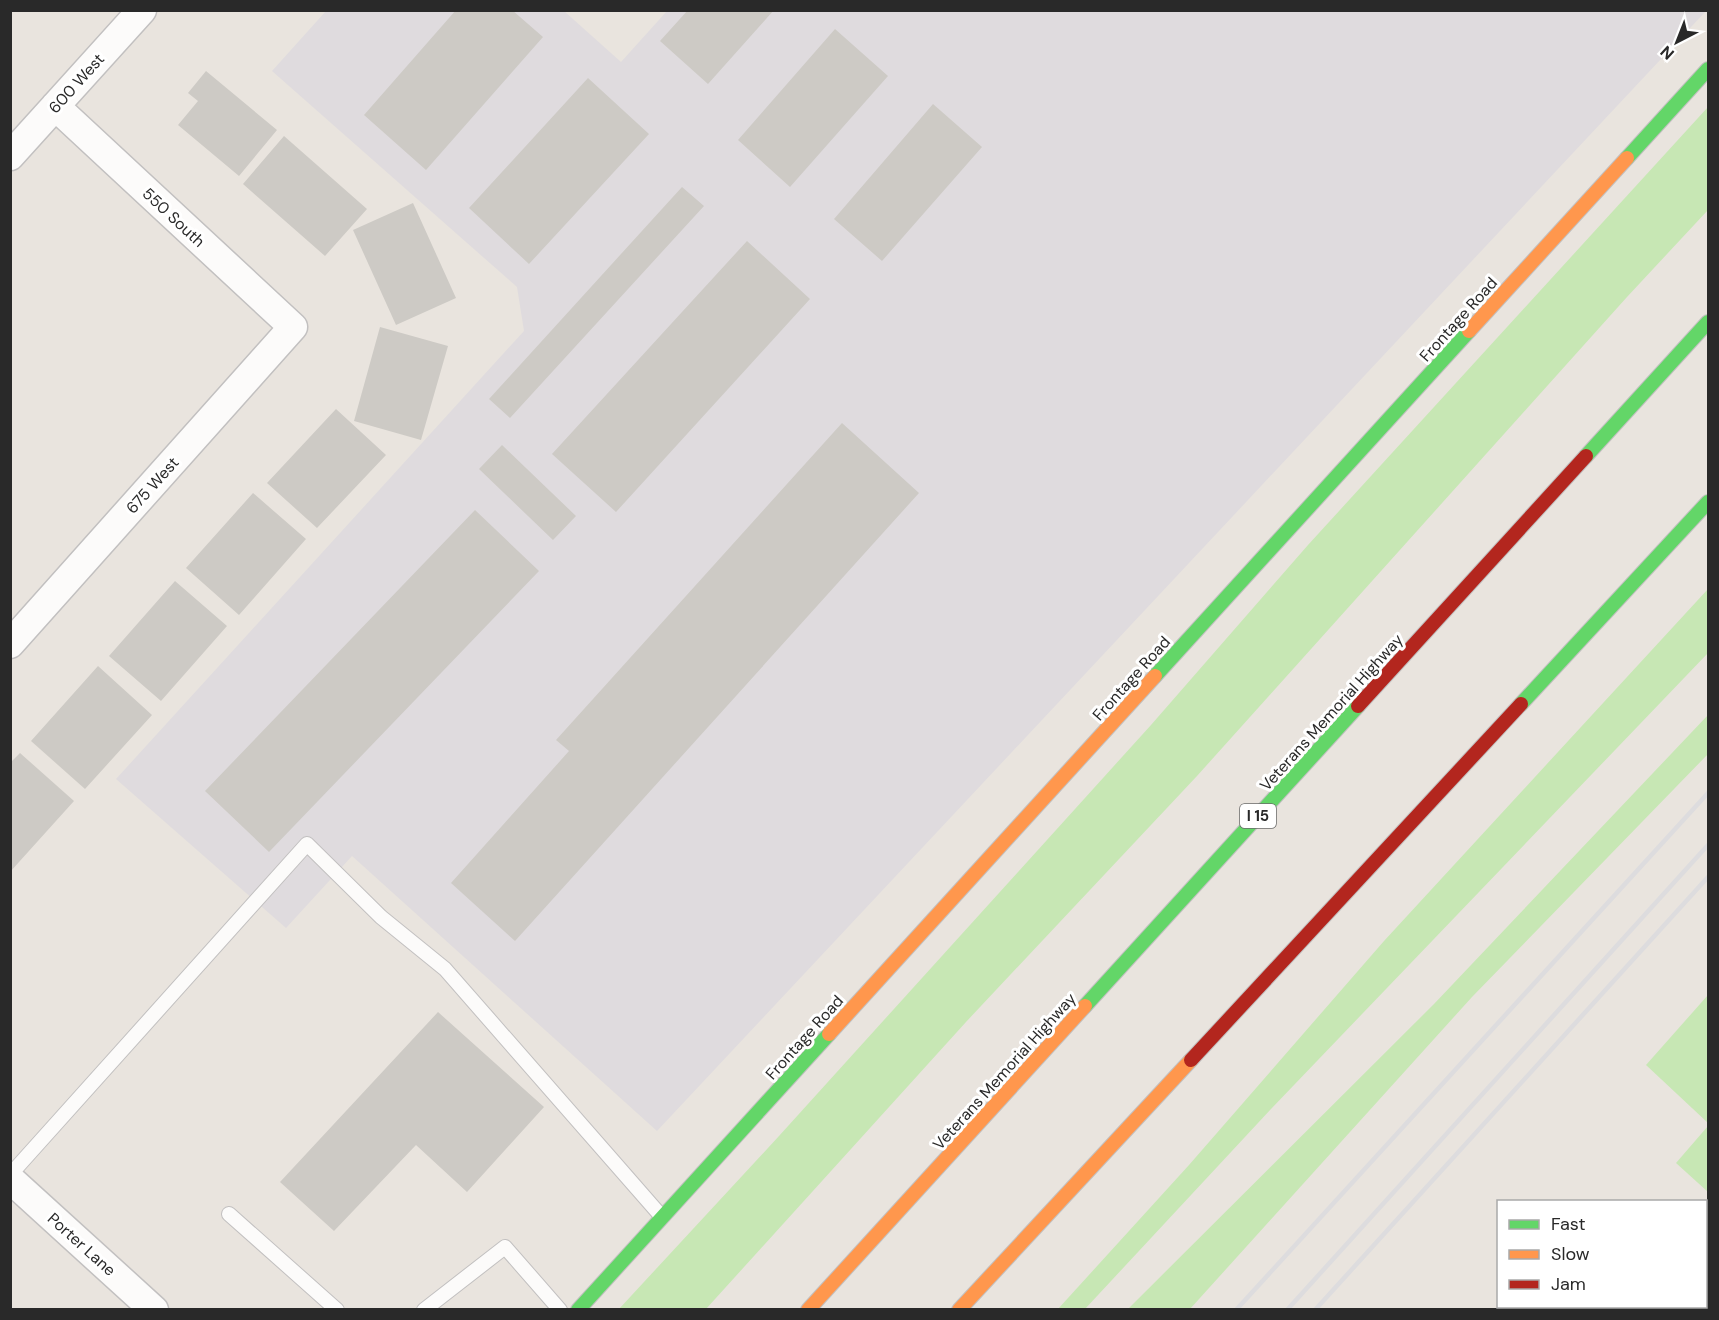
<svg xmlns="http://www.w3.org/2000/svg" width="1719" height="1320" viewBox="0 0 1719 1320" font-family="'DM Sans',sans-serif">
	<style>
		.industrial { fill: #dfdbde }
		.green { fill: #c7e7b4 }
		.building { fill: #cdcac5 }
		.lines { fill: none; stroke-linecap: round; stroke-linejoin: round }
		.lane-casing { stroke: #c2c0c0; stroke-width: 16 }
		.street-casing { stroke: #c2c0c0; stroke-width: 31 }
		.fast-casing { stroke: #c2c0c0; stroke-width: 16 }
		.slow-casing { stroke: #c2c0c0; stroke-width: 16 }
		.jam-casing { stroke: #c2c0c0; stroke-width: 16 }
		.lane { stroke: #fcfbfa; stroke-width: 14 }
		.street { stroke: #fcfbfa; stroke-width: 28 }
		.fast { stroke: #63d668; stroke-width: 14 }
		.slow { stroke: #ff974d; stroke-width: 14 }
		.jam { stroke: #b3261e; stroke-width: 14 }
		.rail { stroke: #dddcde; stroke-width: 4.5 }
		.labels { text-anchor: middle; stroke-width: 6; stroke-linejoin: round; paint-order: stroke }
		.shield { fill: #fff; stroke: #696969; stroke-width: 1.5 }
		.shield-label { font-size: 15px; font-weight: bold; fill: #292929 }
		.street-label { font-size: 16px; fill: #292929; stroke: #fff }
	</style>
	<rect width="100%" height="100%" fill="#e9e4de"/>
	<path class="industrial" d="M326,11H564L621,62L667,11H1706L657,1131L352,856L286,928L116,779L524,331L517,287L272,71Z"/>
	<path class="green" d="M1708,107V210L1627,297L1197,776L966,1022L706,1309H619L779,1136L1151,725L1308,545Z
		M1708,589V653L1271,1109L1085,1309H1058L1189,1165L1384,941Z
		M1708,715V754L1472,997L1190,1309H1128L1434,1004Z
		M1708,995V1123L1646,1065Z
		M1708,1126V1192L1676,1163Z"/>
	<path class="building" d="M456,10H512L543,37L426,170L364,115Z
		M688,10H774L708,84L660,41Z
		M835,29L888,76L790,187L738,140Z
		M206,71L277,130L239,176L178,125L198,101L188,93Z
		M588,78L649,134L529,264L469,208Z
		M933,104L982,147L882,261L834,219Z
		M284,136L367,209L325,256L243,184Z
		M682,187L704,206L510,418L489,399Z
		M413,203L456,298L396,325L353,230Z
		M747,241L810,299L616,512L552,454Z
		M380,327L448,346L421,440L354,421Z
		M336,409L386,455L317,528L267,483Z
		M842,423L919,493L515,941L451,883L569,751L556,740Z
		M502,445L576,516L553,540L479,469Z
		M253,493L306,539L239,615L186,568Z
		M475,510L539,571L269,852L205,791Z
		M175,581L227,626L161,701L109,656Z
		M98,666L152,715L85,789L31,741Z
		M20,753L74,801L10,872V763Z
		M438,1012L544,1107L467,1192L416,1145L334,1231L280,1182Z"/>
	<g class="lines">
		<g class="lane-casing">
			<path id="lane" d="M10,1175L307,844L381,917L445,969L662,1217
				M229,1214L337,1310
				M424,1310L505,1247L560,1310"/>
		</g>
		<g class="street-casing">
			<path id="street" d="M10,156L142,10
				M10,644L293,327L55,106
				M10,1179L154,1310"/>
		</g>
		<g class="fast-casing">
			<path id="fast" d="M1627,158L1708,69
				M1586,456L1708,322
				M1155,676L1469,331
				M1521,704L1708,502
				M1085,1006L1358,706
				M578,1310L829,1034"/>
		</g>
		<g class="slow-casing">
			<path id="slow" d="M1469,331L1627,158
				M829,1034L1155,676
				M808,1310L1085,1006
				M959,1310L1191,1060"/>
		</g>
		<g class="jam-casing">
			<path id="jam" d="M1358,706L1586,456
				M1191,1060L1521,704"/>
		</g>
		<use href="#lane" class="lane"/>
		<use href="#street" class="street"/>
		<use href="#fast" class="fast"/>
		<use href="#slow" class="slow"/>
		<use href="#jam" class="jam"/>
		<path class="rail" d="M1236,1310L1708,793
			M1287,1310L1708,845
			M1315,1310L1708,877"/>
	</g>
	<g class="labels">
		<rect class="shield" x="1240" y="804" width="36" height="24" rx="4.5"/>
		<g class="shield-label">
			<text x="1258" y="821">I 15</text>
		</g>
		<g class="street-label">
			<text transform="translate(76 83) rotate(-48)" y="6">600 West</text>
			<text transform="translate(174 217) rotate(43)" y="6">550 South</text>
			<text transform="translate(1458 319) rotate(-48)" y="6">Frontage Road</text>
			<text transform="translate(152 485) rotate(-48)" y="6">675 West</text>
			<text transform="translate(1131 678) rotate(-48)" y="6">Frontage Road</text>
			<text transform="translate(1331 712) rotate(-48)" y="6">Veterans Memorial Highway</text>
			<text transform="translate(804 1037) rotate(-48)" y="6">Frontage Road</text>
			<text transform="translate(1004 1071) rotate(-48)" y="6">Veterans Memorial Highway</text>
			<text transform="translate(82 1244) rotate(42)" y="6">Porter Lane</text>
		</g>
	</g>
	<rect width="1719" height="1320" fill="none" stroke="#292929" stroke-width="24"/>
	<rect x="1497" y="1200" width="210" height="108" fill="#ffffff" stroke="#a9a9a9" stroke-width="1.5"/>
	<rect x="1509" y="1220" width="30" height="9" fill="#63d668" stroke="#a9a9a9" stroke-width="1.5"/>
	<text x="1551" y="1230" font-size="18" fill="#292929">Fast</text>
	<rect x="1509" y="1250" width="30" height="9" fill="#ff974d" stroke="#a9a9a9" stroke-width="1.5"/>
	<text x="1551" y="1260" font-size="18" fill="#292929">Slow</text>
	<rect x="1509" y="1280" width="30" height="9" fill="#b3261e" stroke="#a9a9a9" stroke-width="1.5"/>
	<text x="1551" y="1290" font-size="18" fill="#292929">Jam</text>
	<g transform="translate(1677 42) rotate(222)" stroke="#ffffff" stroke-width="4.5" paint-order="stroke">
	<path d="M0-4.5L10 22L0 15L-10 22Z" fill="#292929"/>
	<text y="-9" font-size="16" font-weight="bold" text-anchor="middle" fill="#292929">N</text>
	</g>
</svg>
